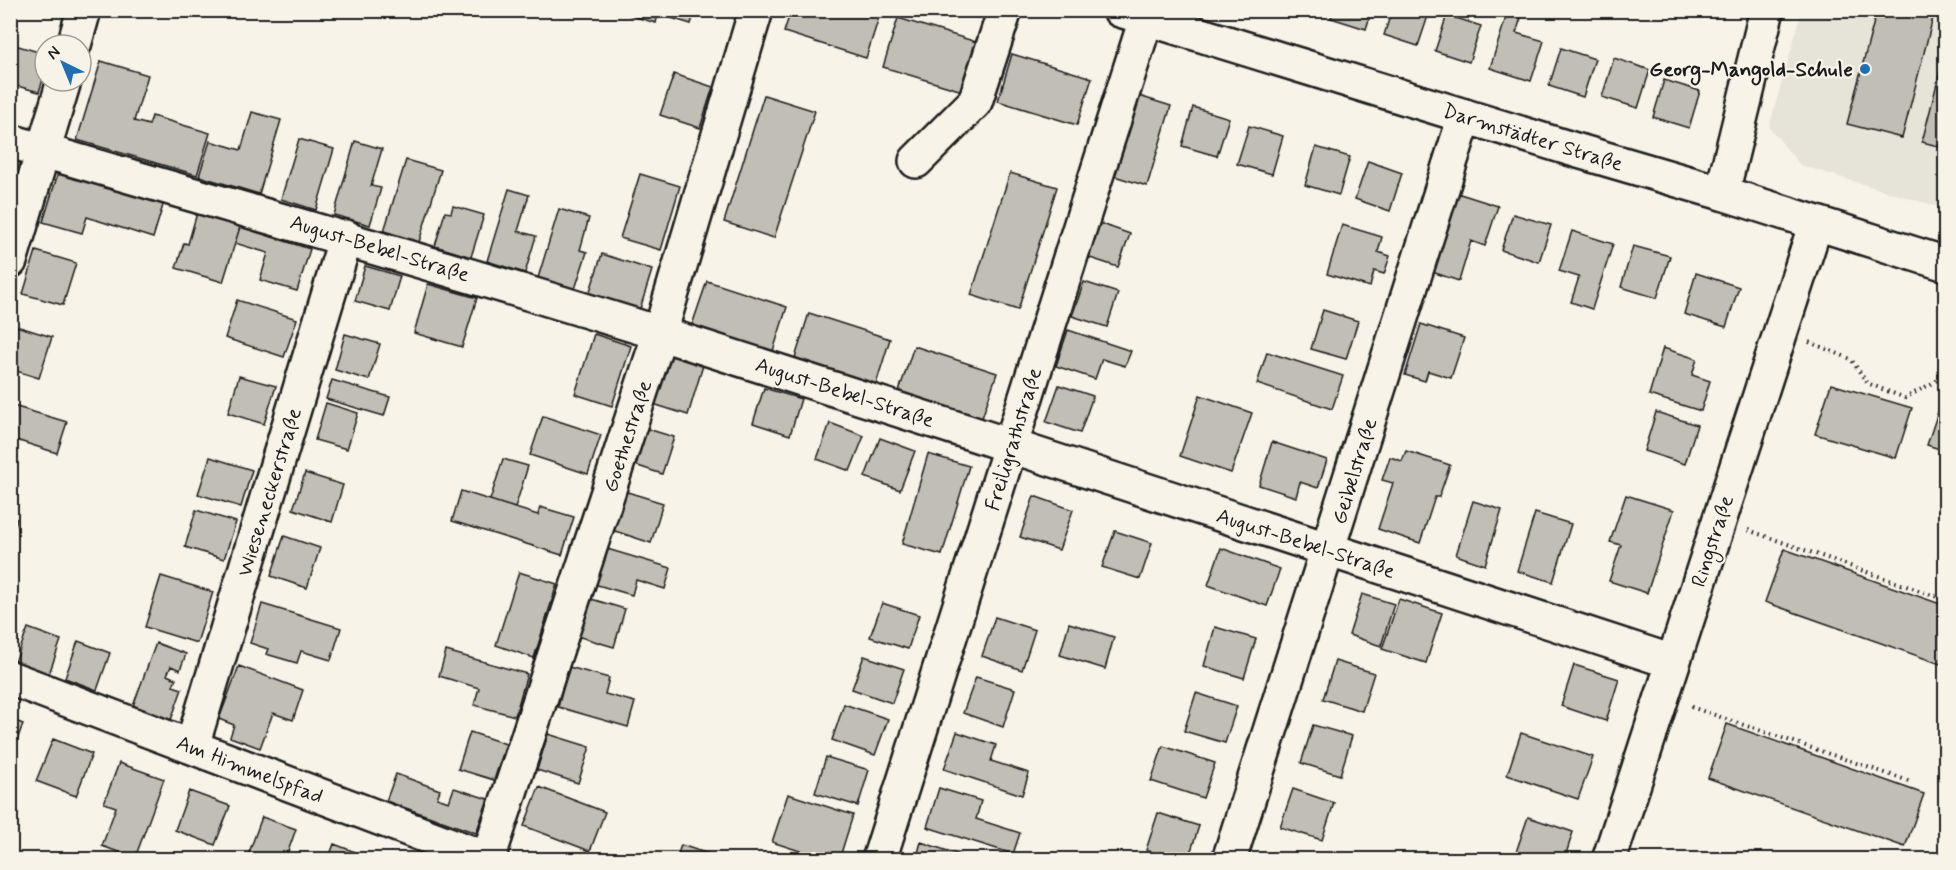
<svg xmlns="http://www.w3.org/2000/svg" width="1956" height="870" viewBox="0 0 1956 870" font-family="Mynerve,sans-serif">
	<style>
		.built { fill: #e6e3d9 }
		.building { fill: #c0beb5; stroke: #1c1c1c; stroke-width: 1.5 }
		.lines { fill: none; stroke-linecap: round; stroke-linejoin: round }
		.minor-casing { stroke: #1c1c1c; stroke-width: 38 }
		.major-casing { stroke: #1c1c1c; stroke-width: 38 }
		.path { stroke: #1c1c1c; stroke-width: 4; stroke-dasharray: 1.5 4.5; stroke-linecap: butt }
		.minor { stroke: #f7f3e8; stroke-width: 33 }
		.major { stroke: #f7f3e8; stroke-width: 33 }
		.poi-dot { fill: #1f6fb2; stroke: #f7f3e8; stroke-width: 2 }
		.labels { text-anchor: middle; stroke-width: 4.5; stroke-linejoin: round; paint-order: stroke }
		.poi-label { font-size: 21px; font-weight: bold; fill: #1c1c1c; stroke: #f7f3e8; text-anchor: end }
		.street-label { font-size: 21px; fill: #1c1c1c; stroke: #f7f3e8 }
	</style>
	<rect width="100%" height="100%" fill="#f7f3e8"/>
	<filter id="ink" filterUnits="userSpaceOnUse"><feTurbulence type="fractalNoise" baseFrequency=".0167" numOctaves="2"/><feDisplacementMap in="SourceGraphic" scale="12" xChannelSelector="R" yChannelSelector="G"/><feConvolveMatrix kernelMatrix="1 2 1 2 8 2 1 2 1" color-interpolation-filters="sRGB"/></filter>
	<g filter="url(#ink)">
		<path class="built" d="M1802,11H1945V209L1800,165L1769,127Z"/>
		<path class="building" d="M631,10H659L656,23L629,15Z
			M662,10H695L691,24L661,15Z
			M791,10H869L880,14L866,58L784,32Z
			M1333,10H1372L1366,29L1331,18Z
			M1392,10H1430L1418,46L1384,35Z
			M1877,10H1935L1902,138L1847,124Z
			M1507,14L1521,18L1516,33L1544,41L1531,81L1490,68Z
			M1447,15L1481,26L1469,62L1435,51Z
			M898,18L983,44L969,93L883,67Z
			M15,45L45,54V73L39,92L10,84V62Z
			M1561,48L1595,59L1583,97L1549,86Z
			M1012,54L1092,78L1077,125L998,101Z
			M1944,56L1946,57V148L1922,142Z
			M1614,58L1650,70L1638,108L1602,97Z
			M101,61L148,75L134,121L149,125L152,116L210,133L197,175L77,140Z
			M674,74L713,87L700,128L660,115Z
			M1664,80L1700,91L1689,128L1653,117Z
			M764,95L815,111L774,238L724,222Z
			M1139,96L1171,106L1147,186L1114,176Z
			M1193,107L1229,118L1217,156L1182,146Z
			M252,112L281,120L259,194L199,176L210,141L241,150Z
			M1249,126L1283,136L1272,174L1237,164Z
			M299,139L334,149L316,210L281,199Z
			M355,141L382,149L371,186L381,188L370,225L334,215Z
			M1316,147L1350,157L1339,195L1305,185Z
			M406,160L441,170L419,242L384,231Z
			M1368,161L1402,173L1390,211L1355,199Z
			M59,170L164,202L153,238L87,217L82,233L43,222Z
			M1010,173L1057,187L1018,310L971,295Z
			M640,174L680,186L661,250L620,238Z
			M509,189L529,195L518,231L536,236L525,273L487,261Z
			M1457,193L1498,206L1485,246L1471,241L1459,281L1432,272Z
			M453,206L484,215L471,257L435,246L445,212L451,213Z
			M559,209L589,218L580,250L587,252L575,289L538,278Z
			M197,213L240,227L223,282L176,268L184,243L188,244Z
			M1513,214L1551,225L1539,262L1501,250Z
			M1096,222L1130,234L1118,267L1084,256Z
			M1342,225L1382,237L1378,252L1390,256L1384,274L1374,271L1370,287L1327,274Z
			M240,227L310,249L297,291L260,280L268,253L235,243Z
			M1572,231L1613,244L1592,309L1571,302L1579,277L1559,271Z
			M1633,246L1670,256L1657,298L1621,287Z
			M36,251L76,263L63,305L23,294Z
			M602,254L652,270L640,309L589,294Z
			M365,266L400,276L390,311L355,301Z
			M1696,273L1739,287L1726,327L1684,314Z
			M707,281L787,307L773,351L692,325Z
			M1084,282L1118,293L1107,327L1072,316Z
			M428,284L477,298L462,347L414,333Z
			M237,300L297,319L284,357L225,338Z
			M1323,310L1358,321L1346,359L1311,349Z
			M809,313L890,339L876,384L795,358Z
			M1421,324L1464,338L1451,378L1428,371L1425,381L1405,375Z
			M13,325L52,337L39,378L10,369V332Z
			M1068,330L1131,351L1125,366L1102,359L1095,379L1056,366Z
			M345,334L380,344L369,380L335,370Z
			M594,334L631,346L612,406L575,394Z
			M914,346L997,373L982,418L899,391Z
			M1663,348L1697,359L1692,375L1710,381L1701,411L1649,395Z
			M666,350L704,362L688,415L650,403Z
			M1267,352L1343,376L1332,409L1257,384Z
			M239,376L276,386L264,424L228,413Z
			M332,380L390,397L384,416L326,399Z
			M1831,384L1912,408L1896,458L1815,434Z
			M1059,385L1093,396L1080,433L1046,422Z
			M764,388L801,399L790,435L753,423Z
			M1945,391H1946V451L1927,445Z
			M1200,395L1252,413L1231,473L1180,456Z
			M326,403L358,413L347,449L315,440Z
			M10,405L67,422L57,453L13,439L10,449Z
			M1656,412L1697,425L1685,464L1644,451Z
			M543,416L601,435L588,474L530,455Z
			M830,423L864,436L850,471L817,459Z
			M641,427L674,437L662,474L629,463Z
			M880,438L915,451L900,490L865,477Z
			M1272,442L1327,460L1318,488L1300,482L1296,497L1259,485Z
			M1406,451L1450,465L1439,497H1435L1420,543L1378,529L1393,483L1382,480L1390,457L1402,461Z
			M928,454L969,466L942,555L902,544Z
			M210,457L252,470L241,507L198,494Z
			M503,459L528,466L515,508L490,500Z
			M305,473L343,485L332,522L293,509Z
			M621,490L663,503L651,543L609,529Z
			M461,491L538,515L540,507L574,517L562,555L452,521Z
			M1626,495L1674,510L1647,593L1609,581L1621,545L1610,542Z
			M1034,496L1073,510L1059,550L1020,537Z
			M1473,501L1502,510L1485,565L1456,555Z
			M196,510L236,522L224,559L185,547Z
			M1535,513L1571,524L1553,582L1517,571Z
			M10,517L17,519L10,543Z
			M1115,531L1152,543L1140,579L1102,567Z
			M284,536L320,548L307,588L271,576Z
			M604,548L671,568L665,589L636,580L632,595L594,584Z
			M1221,548L1280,569L1267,606L1208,585Z
			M1784,549L1946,606V666L1765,602Z
			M519,572L557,584L534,658L496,645Z
			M161,576L213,592L197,643L145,627Z
			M1362,594L1394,604L1381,646L1349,635Z
			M588,598L625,609L614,647L577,636Z
			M1399,599L1442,613L1426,663L1382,649Z
			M882,603L919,615L908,649L870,637Z
			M262,604L341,628L331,660L301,651L297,663L266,654L268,649L250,643Z
			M995,617L1035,630L1022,670L982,656Z
			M1069,623L1114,637L1105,669L1060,655Z
			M1215,627L1256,639L1244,678L1204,666Z
			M28,628L61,640L49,674L15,662Z
			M78,641L110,653L97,690L65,678Z
			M156,643L186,654L180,670L171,666L167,675L176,679L173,686L182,689L171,720L133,706Z
			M446,651L527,674L515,716L474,705L479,688L439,676Z
			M864,656L904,669L892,703L852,689Z
			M1335,661L1374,673L1362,711L1323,699Z
			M1574,665L1619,679L1606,721L1561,706Z
			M239,666L303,690L293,720L273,713L260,748L230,737L234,725L219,719Z
			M569,667L609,678L605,694L635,702L628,727L558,707Z
			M976,677L1015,689L1003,727L963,713Z
			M1196,693L1237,706L1225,743L1184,731Z
			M844,704L888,719L875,755L832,740Z
			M10,719L23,724L10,759Z
			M1727,724L1924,794L1905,847L1708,778Z
			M1313,725L1352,736L1340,775L1301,763Z
			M470,732L506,744L494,780L458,769Z
			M957,732L996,745L991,761L1029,773L1022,795L944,769Z
			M1521,733L1593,757L1578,799L1507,775Z
			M548,734L590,747L578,783L537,770Z
			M53,739L92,754L76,796L36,781Z
			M1163,746L1215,763L1203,798L1151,781Z
			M826,757L869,770L858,806L815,793Z
			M119,763L164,779L135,858L102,846L116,807L104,803Z
			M396,774L440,790L437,798L449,802L454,788L488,799L476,833L386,801Z
			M539,787L605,812L590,851L524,826Z
			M939,788L981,801L976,819L1020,833L1013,854L927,827Z
			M1293,789L1334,803L1322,840L1280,827Z
			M189,791L230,806L215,845L175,830Z
			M788,794L853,815L839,860H828L772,842Z
			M1158,813L1199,826L1188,860H1175L1146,850Z
			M262,817L296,829L285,860L247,858Z
			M1528,817L1573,832L1564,860H1520L1514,858Z
			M921,842L963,856L962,860H916Z
			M334,844L366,856L365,860H328Z
			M681,845L718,857V860H676Z
			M1275,854L1292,860H1273Z"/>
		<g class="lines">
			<g class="minor-casing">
				<path id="minor" d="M74,45L84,10
					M10,141C229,206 448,267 665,335C1002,441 1337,554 1673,662
					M916,161L975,102L1005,10
					M1722,193L1767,10
					M10,261L64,81
					M10,678L490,860
					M192,746L346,237
					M488,859L660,333L756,10
					M879,860L1146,19
					M1229,860L1465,116
					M1609,860L1816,223"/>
			</g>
			<g class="major-casing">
				<path id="major" d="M1120,10L1575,150L1722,193L1946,264"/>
			</g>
			<path class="path" d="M1809,342L1851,359L1867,383L1905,398L1938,380L1946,383
				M1748,530L1946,600
				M1691,707L1909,781"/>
			<use href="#minor" class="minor"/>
			<use href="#major" class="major"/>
		</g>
	</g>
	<circle class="poi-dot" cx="1865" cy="69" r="6"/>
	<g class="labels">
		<g class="poi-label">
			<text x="1853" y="76">Georg-Mangold-Schule</text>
		</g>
		<g class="street-label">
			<text transform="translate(1533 137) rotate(17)" y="7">Darmstädter Straße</text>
			<text transform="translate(380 248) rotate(17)" y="7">August-Bebel-Straße</text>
			<text transform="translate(845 392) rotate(18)" y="7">August-Bebel-Straße</text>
			<text transform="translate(627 436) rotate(-72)" y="7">Goethestraße</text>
			<text transform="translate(1013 439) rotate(-73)" y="7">Freiligrathstraße</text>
			<text transform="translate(1354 471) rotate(-73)" y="7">Geibelstraße</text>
			<text transform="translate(269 492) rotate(-73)" y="7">Wieseneckerstraße</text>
			<text transform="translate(1712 541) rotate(-72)" y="7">Ringstraße</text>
			<text transform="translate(1306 543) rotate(18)" y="7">August-Bebel-Straße</text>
			<text transform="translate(250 769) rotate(21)" y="7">Am Himmelspfad</text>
		</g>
	</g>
	<rect width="1956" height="870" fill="none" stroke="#f7f3e8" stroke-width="36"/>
	<rect x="18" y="18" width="1920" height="834" fill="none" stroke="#1c1c1c" stroke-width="2" filter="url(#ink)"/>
	<g transform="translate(63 63) rotate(317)"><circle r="28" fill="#f7f3e8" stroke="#9f9d96" stroke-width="1.5"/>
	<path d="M0-4.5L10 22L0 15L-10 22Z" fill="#1f6fb2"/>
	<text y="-9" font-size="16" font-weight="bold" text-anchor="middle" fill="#1c1c1c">N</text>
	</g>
</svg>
